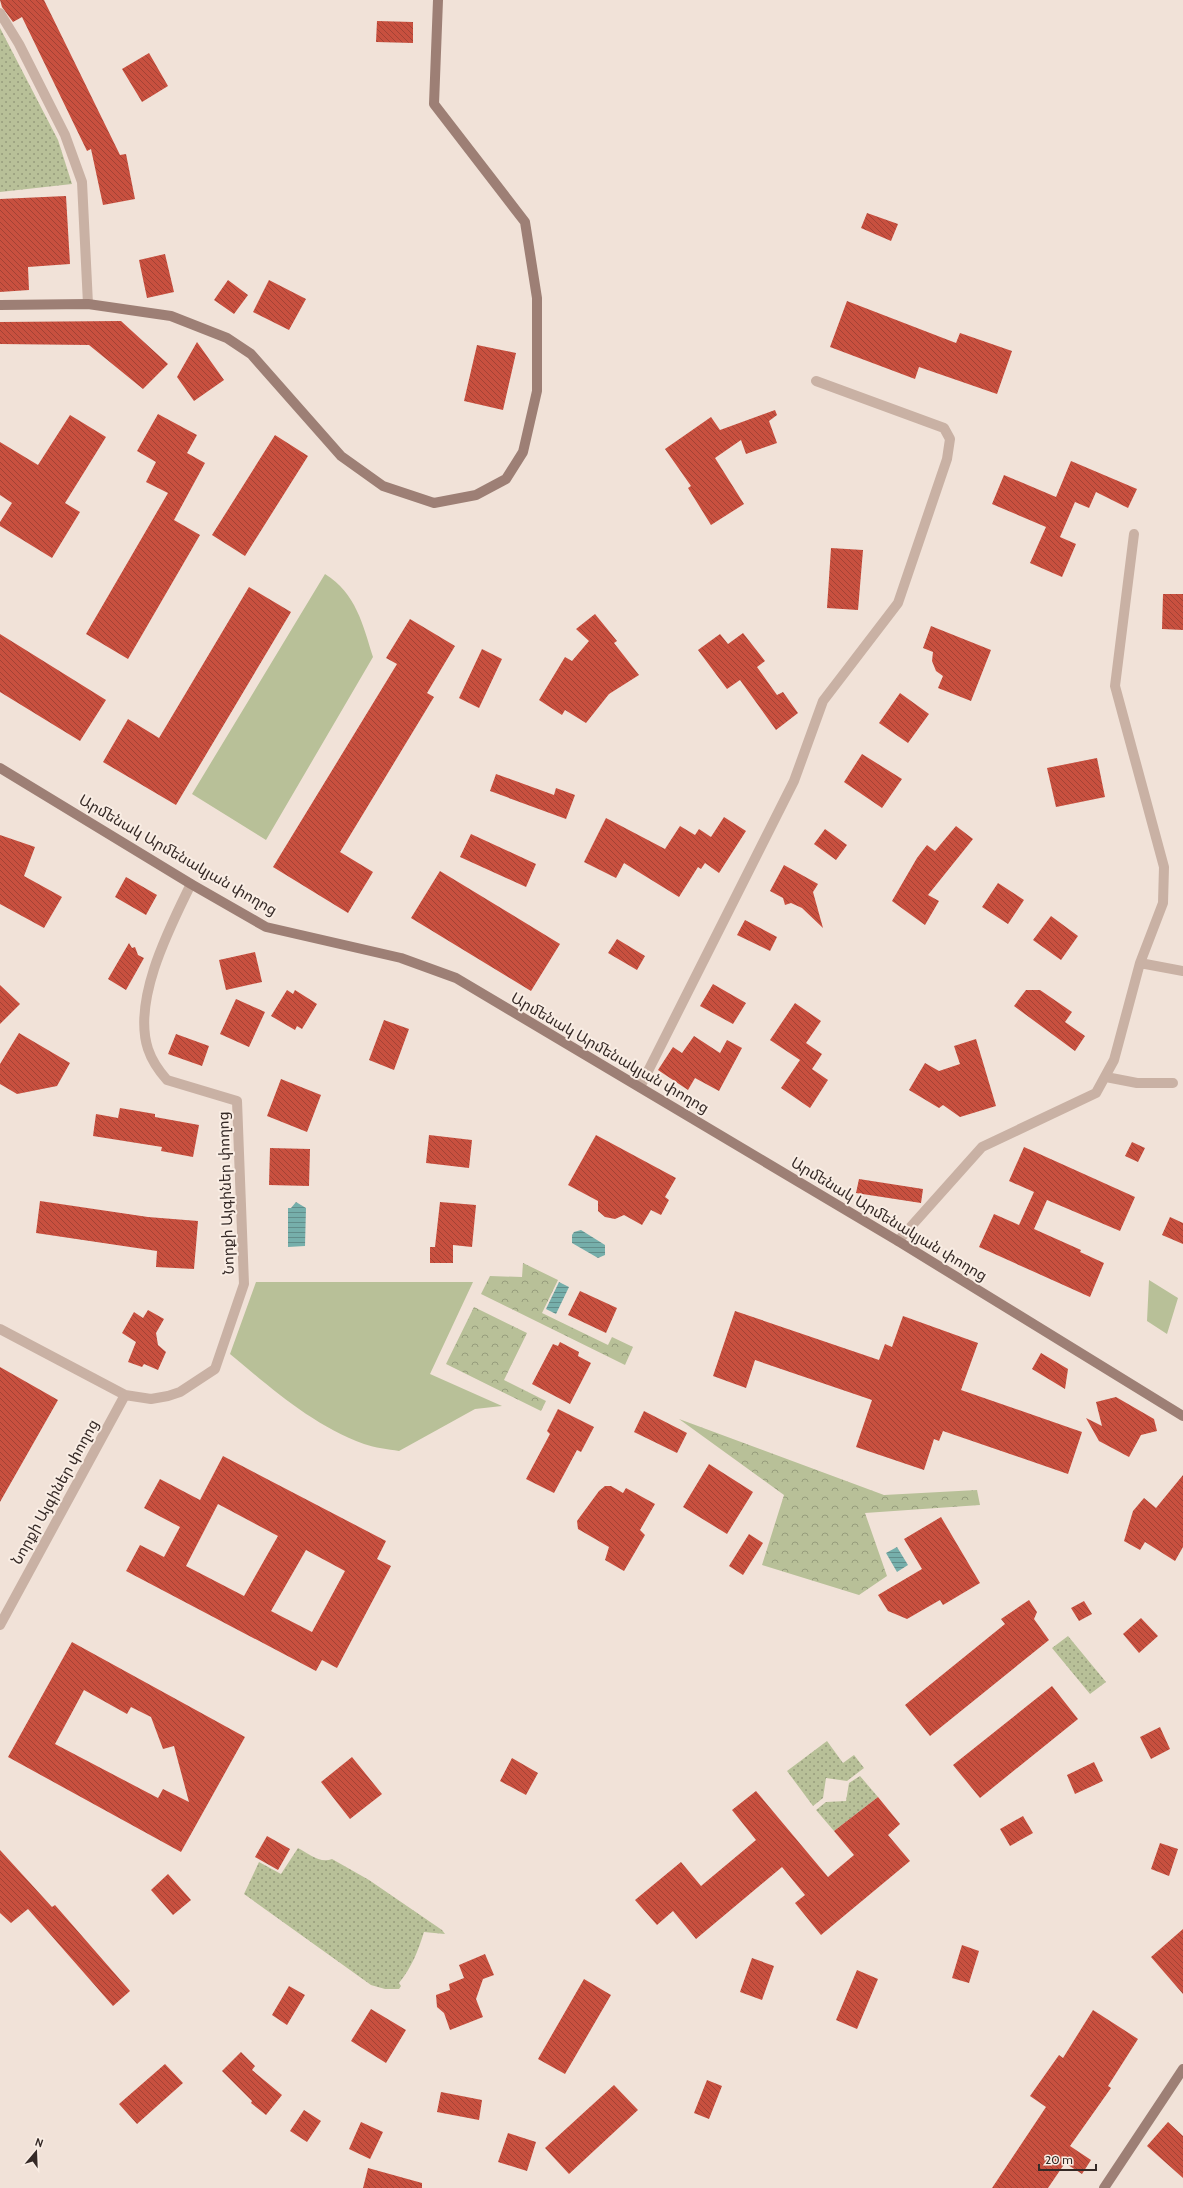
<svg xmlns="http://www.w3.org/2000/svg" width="1183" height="2188" viewBox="0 0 1183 2188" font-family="Cabin,'Noto Sans Armenian',sans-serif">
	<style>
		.grass { fill: url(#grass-dots) }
		.forest { fill: url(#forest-crowns) }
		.park { fill: #b8c098 }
		.water { fill: url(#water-rules) }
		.building { fill: url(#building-back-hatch); fill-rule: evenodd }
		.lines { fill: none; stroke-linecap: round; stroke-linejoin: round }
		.street { stroke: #c9b1a4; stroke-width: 10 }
		.secondary { stroke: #9d7f75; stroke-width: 10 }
		.labels { text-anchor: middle; stroke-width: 4; stroke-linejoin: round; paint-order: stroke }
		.street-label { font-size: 15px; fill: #352926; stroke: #f9ede4 }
	</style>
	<defs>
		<pattern id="grass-dots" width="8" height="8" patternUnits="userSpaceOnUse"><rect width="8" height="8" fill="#b8c098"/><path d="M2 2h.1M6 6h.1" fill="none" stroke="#969c7c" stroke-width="1.8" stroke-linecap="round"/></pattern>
		<pattern id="forest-crowns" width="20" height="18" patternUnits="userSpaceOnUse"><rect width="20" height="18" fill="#b8c098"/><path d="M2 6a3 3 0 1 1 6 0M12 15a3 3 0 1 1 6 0" fill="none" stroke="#969c7c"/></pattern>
		<pattern id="water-rules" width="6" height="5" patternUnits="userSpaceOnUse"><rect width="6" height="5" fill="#76afab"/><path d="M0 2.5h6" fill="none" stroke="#628e8b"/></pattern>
		<pattern id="building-back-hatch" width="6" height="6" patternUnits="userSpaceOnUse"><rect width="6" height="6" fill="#c8503f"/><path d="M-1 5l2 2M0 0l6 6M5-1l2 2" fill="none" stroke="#a34235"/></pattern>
	</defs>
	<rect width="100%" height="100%" fill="#f1e2d8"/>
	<path class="grass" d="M0,28L58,140L72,184L0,192Z
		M1068,1636L1106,1682L1090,1694L1052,1648Z
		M827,1741L843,1763L854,1755L864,1768L847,1781L826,1778L823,1798L813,1806L787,1771Z
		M860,1776L878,1797L834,1831L816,1810L826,1802L846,1801L849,1783Z
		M298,1848C308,1853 320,1864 332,1859L369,1880L442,1930L445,1934L424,1932C418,1951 412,1967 399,1983L401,1986L399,1989H385L371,1985L244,1894L259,1862L281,1874Z"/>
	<path class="forest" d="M523,1263L558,1280L542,1313L608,1345L612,1337L633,1347L625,1365L481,1294L490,1276L522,1277Z
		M474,1307L527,1333L504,1380L546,1401L541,1411L446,1364Z
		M679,1419L884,1495L977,1490L980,1505L865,1513L887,1576L859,1595L762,1565L784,1495Z"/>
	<path class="park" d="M325,574C356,593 363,625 373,657L266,840L192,794Z
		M1149,1280L1178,1298L1167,1334L1147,1321Z
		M256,1282H473L430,1374L502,1406L475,1409L399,1451C388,1449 375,1448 364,1444C312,1425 271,1388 230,1354Z"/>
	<path class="water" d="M296,1202L306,1208L305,1246L288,1247V1208H291Z
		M581,1230L605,1245V1255L598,1258L572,1243V1235L574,1232Z
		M559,1282L569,1287L556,1314L546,1309Z
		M897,1547L908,1565L897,1572L886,1553Z"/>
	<path class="building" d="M0,0H44L120,155L126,154L135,199L103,205L91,149L87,151L22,17L13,22L2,7Z
		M377,21L413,22V43L376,42Z
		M149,53L168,86L142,102L122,69Z
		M66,196L70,264L28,267L29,290L0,292V199Z
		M867,213L898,224L891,241L861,228Z
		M165,254L174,292L147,298L139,260Z
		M228,280L248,295L234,314L214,300Z
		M269,280L306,299L289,330L253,312Z
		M847,301L956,343L960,333L1012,351L997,394L919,367L915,379L830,347Z
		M121,321L168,364L143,389L89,345L0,344V322Z
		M197,342L224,380L194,401L177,377Z
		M477,345L516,353L503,410L464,401Z
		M775,410L777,415L769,421L777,443L746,454L741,440L715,458L744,504L711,525L688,488L691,486L665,449L711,417L720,430Z
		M158,414L197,435L187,453L205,463L174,520L200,535L128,659L86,634L168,493L146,482L156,462L137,451Z
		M70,415L106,437L65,503L80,512L52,558L0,526V522L12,503L0,495V442L38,465Z
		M275,435L308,456L245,556L212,535Z
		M1071,461L1137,489L1128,508L1096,492L1089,508L1075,502L1060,537L1076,544L1062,577L1030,563L1046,527L992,504L1004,475L1056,497Z
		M831,548L863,550L858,610L827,608Z
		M249,587L291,612L176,805L103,762L128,719L159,738Z
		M1163,594H1183V630L1162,629Z
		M595,614L617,641L614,643L639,675L609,694L586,723L565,710L562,715L539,700L565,657L572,661L589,641L576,629Z
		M410,619L455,646L427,693L434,697L340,852L373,872L348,913L273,867L397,664L386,658Z
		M931,626L991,650L971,701L938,688L943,676L936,671L932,661L933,652L923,648Z
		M743,633L765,661L757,667L777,695L783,692L798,713L776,730L740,680L727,689L698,650L720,634L728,644Z
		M0,634L106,700L80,741L0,692Z
		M482,649L502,659L479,708L459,698Z
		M900,693L929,714L908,743L879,723Z
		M862,754L902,779L882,808L844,782Z
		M1097,758L1105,797L1056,807L1047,768Z
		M496,774L554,795L556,788L575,795L566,819L490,791Z
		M724,817L746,831L719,873L705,863L701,869L698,867L679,897L624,863L616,878L584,862L606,818L665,849L680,826L695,835L699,829L711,837Z
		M956,826L973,839L928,895L939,901L925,925L892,901L917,858L927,845L935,851Z
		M825,829L847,845L836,860L814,844Z
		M471,834L536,864L526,887L460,857Z
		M0,835L35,847L24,876L62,897L44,928L0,904Z
		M784,865L818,884L813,892L823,928L802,908L791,903L785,905L783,898L770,891Z
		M440,871L560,944L531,991L411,918Z
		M126,877L157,895L146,915L115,897Z
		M998,883L1024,900L1008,924L982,907Z
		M1051,916L1078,936L1061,960L1033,940Z
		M745,920L777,937L770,951L737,935Z
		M617,939L645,956L637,970L608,953Z
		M129,943L132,948L135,947L138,955L144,958L126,990L108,979Z
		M255,952L262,982L226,990L219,960Z
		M713,984L746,1003L733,1024L700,1006Z
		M0,985L20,1004L0,1024Z
		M287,990L293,994L295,990L317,1004L302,1029L297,1026L295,1030L271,1016Z
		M1026,990H1040L1072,1012L1065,1022L1085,1036L1075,1051L1014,1006Z
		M236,999L265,1012L249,1047L220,1034Z
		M795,1003L821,1021L806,1043L822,1054L812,1069L828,1080L810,1108L781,1088L800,1060L770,1040Z
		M384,1020L409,1029L394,1070L369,1060Z
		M19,1033L70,1063L57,1086L17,1094L0,1084V1064Z
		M176,1034L209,1046L202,1066L168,1054Z
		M694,1036L720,1053L727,1040L742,1048L719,1091L695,1078L688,1090L658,1070L673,1047L682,1053Z
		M976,1039L996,1106L960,1117L943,1105L939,1108L909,1090L925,1063L939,1071L960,1064L954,1046Z
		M281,1079L321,1095L307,1132L267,1116Z
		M120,1108L155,1114V1117L199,1125L193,1157L161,1151L162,1147L93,1136L96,1114L118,1118Z
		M429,1135L472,1140L469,1168L426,1163Z
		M596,1135L676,1178L665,1197L669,1200L661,1215L651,1210L642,1225L624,1215L615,1219L605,1217L598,1211V1201L568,1185Z
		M1132,1142L1145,1148L1138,1162L1125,1156Z
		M1024,1147L1135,1197L1120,1231L1047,1200L1034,1229L1081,1250L1080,1252L1104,1263L1090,1297L979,1247L994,1214L1019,1225L1034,1192L1009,1181Z
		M270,1148L310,1149L309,1186L269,1185Z
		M859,1179L923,1189L921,1203L856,1193Z
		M40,1201L148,1217L198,1221L194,1269L156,1267L157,1251L36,1233Z
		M440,1202L476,1205L472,1247L453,1245V1263H430V1247H435Z
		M1170,1217L1183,1223V1244L1162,1235Z
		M580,1291L617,1308L606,1333L568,1315Z
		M148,1310L164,1319L156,1333L158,1345L166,1352L158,1370L144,1364L142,1367L128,1362L136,1342L122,1333L134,1312L143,1318Z
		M735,1311L879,1360L885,1344L892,1347L903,1316L978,1343L961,1390L1082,1432L1068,1474L943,1431L939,1441L934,1439L924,1470L856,1447L872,1400L755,1360L746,1388L713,1376Z
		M560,1342L579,1352L578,1356L591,1363L570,1404L532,1384L553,1344L558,1346Z
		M1041,1353L1068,1369L1065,1389L1032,1369Z
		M0,1367L58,1400L0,1502Z
		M1116,1397L1154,1419L1157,1431L1141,1435L1129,1457L1099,1441L1086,1418L1102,1426L1096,1402Z
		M558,1409L594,1427L581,1452L577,1450L554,1493L526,1479L550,1434L547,1431Z
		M644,1411L687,1433L677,1453L634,1432Z
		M223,1456L386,1541L377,1559L391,1566L337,1668L322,1660L316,1671L126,1571L140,1545L164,1557L180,1527L144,1508L160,1479L200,1500ZM218,1504L278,1536L244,1596L186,1566ZM306,1550L345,1571L312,1632L271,1611Z
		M709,1464L753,1492L727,1534L683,1507Z
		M1183,1475V1547L1175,1561L1145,1542L1140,1550L1124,1541L1133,1511L1144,1498L1156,1508Z
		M605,1486H611L623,1493L626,1488L655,1504L640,1530L645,1535L624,1571L605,1560L609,1547L578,1529L577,1521L599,1491Z
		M941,1517L980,1583L943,1605L940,1600L907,1619L888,1611L878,1595L922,1569L904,1539Z
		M749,1534L763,1543L743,1575L729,1566Z
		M1029,1600L1037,1612L1034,1619L1049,1640L930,1736L905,1705L1005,1624L1001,1619Z
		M1084,1601L1092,1614L1079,1621L1071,1608Z
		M1141,1618L1158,1636L1139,1653L1123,1634Z
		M72,1642L245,1737L181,1852L8,1757ZM84,1690L127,1714L131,1707L151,1717L163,1749L174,1746L189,1802L163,1789L158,1798L55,1744Z
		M1052,1686L1078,1719L980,1798L953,1765Z
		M1160,1727L1170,1749L1151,1759L1140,1737Z
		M352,1757L382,1794L350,1819L321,1782Z
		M512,1758L538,1773L526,1795L500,1781Z
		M1094,1762L1103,1781L1075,1794L1067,1775Z
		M756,1791L828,1877L854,1855L834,1831L878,1797L900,1824L888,1835L910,1861L821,1935L795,1903L805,1895L782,1867L696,1939L673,1911L657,1925L635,1900L681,1862L701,1886L756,1840L732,1810Z
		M1023,1816L1033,1833L1010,1846L1000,1829Z
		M267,1836L290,1849L278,1870L255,1857Z
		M1160,1843L1178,1849L1169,1876L1151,1869Z
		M0,1850L52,1907L55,1905L130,1991L113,2006L28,1909L11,1923L0,1913Z
		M168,1874L191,1900L173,1915L151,1890Z
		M1183,1929V1994L1151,1957Z
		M962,1945L979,1951L969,1983L952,1978Z
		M485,1954L494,1975L483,1979L476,1999L483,2017L450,2030L444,2013L437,2007L436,1995L450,1990L449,1984L464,1978L459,1965Z
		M752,1958L774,1966L762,2000L740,1992Z
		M857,1970L878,1979L857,2029L836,2020Z
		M584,1979L611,1995L565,2074L538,2059Z
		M289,1986L305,1995L287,2025L272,2015Z
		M371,2009L406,2030L386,2063L351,2041Z
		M1093,2010L1138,2039L1108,2086L1111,2088L1070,2146L1091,2160L1082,2174L1065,2163L1048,2188H992L1046,2107L1030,2096L1059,2055L1063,2058Z
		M241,2052L255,2066L252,2070L282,2095L266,2115L251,2103L252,2101L222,2071Z
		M165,2064L183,2083L137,2124L119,2104Z
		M707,2080L722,2086L709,2119L694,2113Z
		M614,2085L638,2110L569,2174L545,2148Z
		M441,2092L482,2100L479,2120L437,2112Z
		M304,2110L321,2121L307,2142L290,2131Z
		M361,2122L383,2132L370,2159L349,2149Z
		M1168,2122L1183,2136V2178L1147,2146Z
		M508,2133L536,2142L527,2171L498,2162Z
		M368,2168L422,2183V2188H363Z"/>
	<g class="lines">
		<path class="street" d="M0,13L19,44L65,135L82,182L88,304
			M1140,963L1183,971
			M1106,1077L1137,1083H1173
			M640,1087L794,781L823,701L898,603L947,459L950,439L944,428L816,381
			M898,1241L982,1147L1096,1093L1114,1060L1140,963L1163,903L1164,867L1115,686L1134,534
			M0,1329L125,1395L151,1399L168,1396L180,1392L215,1369L244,1284L237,1101L167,1080C159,1071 152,1061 148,1049C132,1000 170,927 191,884
			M0,1625L125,1395"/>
		<path class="secondary" d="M0,305L88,304L171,316L227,338L251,354L341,456L383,486L434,503L476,495L506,479L523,452L537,391V298L525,222L434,104L438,0
			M0,768L191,884L266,927L401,958L456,978L898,1241L1183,1416
			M1104,2188L1183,2069"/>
	</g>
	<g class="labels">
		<g class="street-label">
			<text transform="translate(178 855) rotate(30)" y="5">Արմենակ Արմենակյան փողոց</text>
			<text transform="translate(610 1053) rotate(30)" y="5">Արմենակ Արմենակյան փողոց</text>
			<text transform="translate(226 1193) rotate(-92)" y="5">Նորքի Այգիներ փողոց</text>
			<text transform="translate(889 1219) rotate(31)" y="5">Արմենակ Արմենակյան փողոց</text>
			<text transform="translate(55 1492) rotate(-61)" y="5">Նորքի Այգիներ փողոց</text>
		</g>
	</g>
	<g transform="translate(36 2152) rotate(19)" stroke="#f9ede4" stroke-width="3" paint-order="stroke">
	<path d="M0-3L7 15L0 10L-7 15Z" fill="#352926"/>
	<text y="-6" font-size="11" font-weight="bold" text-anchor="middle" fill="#352926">N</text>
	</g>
	<path d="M1039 2164v6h57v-6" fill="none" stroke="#352926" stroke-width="2"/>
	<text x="1045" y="2164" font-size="12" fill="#352926" stroke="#f9ede4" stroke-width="3" paint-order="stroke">20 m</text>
</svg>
